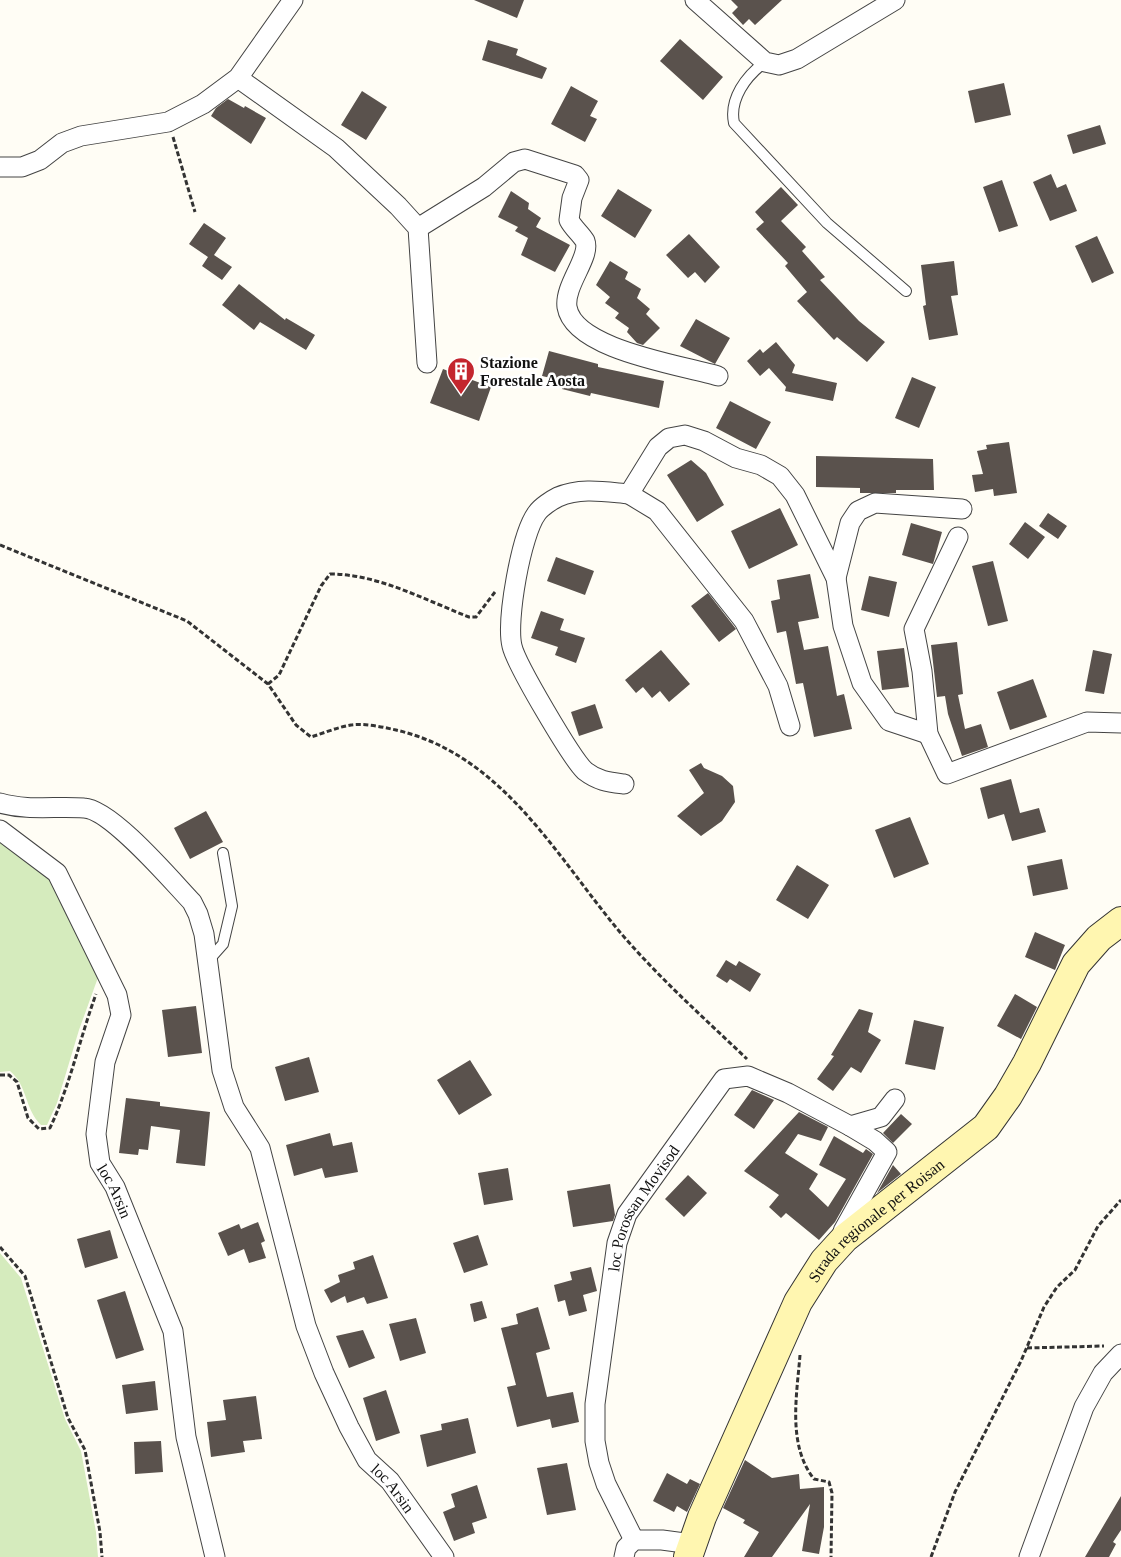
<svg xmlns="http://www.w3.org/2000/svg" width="1121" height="1557" viewBox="0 0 1121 1557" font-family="Georgia,serif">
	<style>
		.green { fill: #d5ebbd }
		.building { fill: #5a524d }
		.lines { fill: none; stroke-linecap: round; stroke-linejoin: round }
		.lane-casing { stroke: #444; stroke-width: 12 }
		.street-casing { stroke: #444; stroke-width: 21 }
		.secondary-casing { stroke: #333; stroke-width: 30 }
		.path { stroke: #333; stroke-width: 3; stroke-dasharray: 5 2.5; stroke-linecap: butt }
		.lane { stroke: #fff; stroke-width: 10 }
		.street { stroke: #fff; stroke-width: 19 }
		.secondary { stroke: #fff6b0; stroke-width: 28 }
		.labels { text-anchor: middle; stroke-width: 5; stroke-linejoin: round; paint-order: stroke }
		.poi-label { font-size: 16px; font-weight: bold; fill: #111; stroke: #fff; text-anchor: start }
		.street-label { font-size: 16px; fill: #111; stroke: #fff }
	</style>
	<rect width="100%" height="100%" fill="#fffdf5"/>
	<path class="green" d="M0,836L53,876L100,972L79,1030L57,1103L47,1125H41C24,1108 28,1086 10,1071L0,1072Z
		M0,1253L21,1278L65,1419L81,1451L96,1532L98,1557H0Z"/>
	<path class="building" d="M474,0H524L517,18Z
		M731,0H782L755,25L749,19L743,25L732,13L738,7Z
		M680,39L723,77L703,100L660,61Z
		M488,40L518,49L516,55L547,68L542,79L482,60Z
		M1004,83L1011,115L975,123L968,91Z
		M571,86L598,101L590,116L597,119L585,142L551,124Z
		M362,91L387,107L366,140L341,125Z
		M228,99L244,108L245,106L266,118L251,144L211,116L216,108Z
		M1100,125L1106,144L1073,154L1067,135Z
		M1051,174L1057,188L1066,184L1077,211L1050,221L1033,182Z
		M1002,180L1018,226L999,232L983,187Z
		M781,187L798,205L781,221L806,247L802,251L825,277L820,280L859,321L885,342L867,362L837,337L834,340L797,301L807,292L785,266L788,263L756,229L764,222L755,212Z
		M618,189L652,210L635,238L601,216Z
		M511,191L529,203L528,209L541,218L536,227L570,245L555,272L521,255L528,238L515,231L518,227L498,217Z
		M204,223L226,238L214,255L232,267L222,280L202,266L208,257L189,244Z
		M689,234L720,267L705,283L695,272L688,278L666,255Z
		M1097,236L1114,273L1092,283L1075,246Z
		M610,261L628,272L625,279L641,289L637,298L650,309L646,314L660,328L643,345L637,343L627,332L629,328L615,318L619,313L605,303L610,297L596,285Z
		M954,261L958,295L951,296L958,335L929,340L923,306L926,305L921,265Z
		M239,284L285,320L286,318L315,335L306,350L260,322L254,330L222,305Z
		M696,319L730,338L715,364L680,346Z
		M776,342L795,365L792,373L837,383L833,401L785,391L786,387L769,368L760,376L747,361L760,349L763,353Z
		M549,351L598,364V367L664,381L659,408L591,393L590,396L562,389L564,381L542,376Z
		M443,369L491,387L479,421L430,403Z
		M912,377L936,387L919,428L895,418Z
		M730,401L771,422L756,449L716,428Z
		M1009,442L1017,493L994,496L993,489L975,492L972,475L983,474L977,451L987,449L986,445Z
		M816,456L933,459L934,490H896V493H860V488L816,487Z
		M691,460L706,473L724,505L697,522L667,475Z
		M780,508L798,545L749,569L731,531Z
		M1048,513L1067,526L1058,539L1039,526Z
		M1025,522L1045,537L1028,559L1009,544Z
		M911,523L942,532L933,564L902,555Z
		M556,557L594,571L585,595L547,581Z
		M993,561L1008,621L988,626L972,566Z
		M810,574L819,618L798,622L804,650L828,646L837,696L844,694L852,729L814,737L803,683L796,684L786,631L777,633L771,601L780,599L777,580Z
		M869,576L897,582L889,617L861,610Z
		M708,593L736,629L719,642L691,606Z
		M541,611L564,619L560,630L585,638L576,663L555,655L558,647L531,638Z
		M957,642L963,694L958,695L965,729L981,724L988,747L962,756L948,714L945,696L937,697L931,645Z
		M904,648L909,687L882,690L877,651Z
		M661,650L690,684L669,702L660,691L652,698L643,687L636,693L625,680Z
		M1093,650L1112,654L1104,694L1085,691Z
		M1033,679L1047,717L1010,730L997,692Z
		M595,704L603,728L579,736L571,712Z
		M701,763L704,768L722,776L733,786L735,802L722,821L701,836L677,816L704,793L689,770Z
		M1011,779L1020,813L1039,808L1046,832L1012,841L1004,814L988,819L980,788Z
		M206,811L223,842L190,859L174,828Z
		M910,817L929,864L894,878L875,830Z
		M1062,859L1068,889L1033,896L1027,866Z
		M797,865L829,885L808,919L776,900Z
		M1035,932L1065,945L1055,970L1025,957Z
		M726,960L736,966L739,961L761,974L750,992L730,979L727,983L716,976Z
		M1015,994L1037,1007L1021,1039L997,1026Z
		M196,1006L202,1053L168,1057L162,1010Z
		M859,1009L873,1013L868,1032L881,1040L861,1073L851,1067L833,1091L817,1079L834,1056L831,1055Z
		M914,1020L944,1027L935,1070L905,1064Z
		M309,1057L319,1092L285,1101L275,1067Z
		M470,1060L492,1095L459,1115L437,1080Z
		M752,1090L774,1100L754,1129L734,1115Z
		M126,1098L160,1102V1106L210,1112L205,1166L176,1163L180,1130L151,1126L148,1150L139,1149L138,1155L119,1153Z
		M799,1112L828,1127L821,1141L798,1134L785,1153L818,1174L809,1189L828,1207L846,1179L819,1165L834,1136L863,1153L866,1149L873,1154L835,1222L819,1240L786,1213L781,1218L769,1207L779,1195L744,1171Z
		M901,1114L912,1124L893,1143L883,1133Z
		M330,1133L333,1146L352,1142L358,1172L325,1178L322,1168L294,1176L286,1145Z
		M893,1165L901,1174L877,1193Z
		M508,1168L513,1200L484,1205L478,1173Z
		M688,1175L707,1193L684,1217L665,1199Z
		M610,1184L615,1215L613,1221L573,1227L567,1191Z
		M258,1222L265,1241L261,1243L266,1258L249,1263L244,1249L228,1256L218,1233L239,1224L241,1229Z
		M110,1230L118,1258L85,1268L77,1239Z
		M478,1235L488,1265L464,1273L453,1243Z
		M373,1255L388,1298L367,1304L364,1297L347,1303L345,1296L331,1303L324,1290L340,1282L338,1275L355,1269L353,1262Z
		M591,1267L597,1291L583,1295L587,1311L569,1316L565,1300L558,1302L554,1285L572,1280L570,1272Z
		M125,1291L144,1350L116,1359L97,1300Z
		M482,1301L487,1318L474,1322L470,1304Z
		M538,1307L550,1349L536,1353L547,1397L573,1392L579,1422L552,1428L550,1419L517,1427L507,1387L516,1385L501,1328L518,1324L516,1314Z
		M416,1318L426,1353L400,1361L389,1324Z
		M363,1330L375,1358L349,1368L336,1336Z
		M155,1381L158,1410L126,1414L122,1385Z
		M386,1390L400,1433L376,1441L363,1398Z
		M256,1396L262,1439L243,1441L245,1452L211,1457L207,1422L226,1420L223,1400Z
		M468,1418L476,1453L427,1467L420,1435L442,1430L441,1424Z
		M161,1441L163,1472L135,1474L134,1442Z
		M745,1460L772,1478L799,1474L800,1489L824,1487V1527L819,1554L802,1551L810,1504L772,1557H744L759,1532L743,1523L745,1520L723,1508Z
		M567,1463L576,1510L547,1515L537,1468Z
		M667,1473L687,1484L690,1479L700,1484L687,1512L677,1506L674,1512L653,1501Z
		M477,1485L487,1518L472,1523L475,1533L454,1541L443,1512L455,1507L451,1494Z
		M1121,1496V1530L1113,1542L1116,1544L1109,1557H1085Z"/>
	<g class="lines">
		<g class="lane-casing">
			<path id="lane" d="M765,62C746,76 729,99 734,123L827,223L906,291
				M207,962L223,944L232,906L223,853"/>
		</g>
		<g class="street-casing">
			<g id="street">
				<path d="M695,0L765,62L779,65L797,59L895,0"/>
				<path d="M238,78L336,148L398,206L418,228L427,363"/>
				<path d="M0,167H22L40,160L62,143L81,136L168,122L203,104L238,78L293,0"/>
				<path d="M418,228L484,187L514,162L525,159L575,175L579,180L572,198L569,220C573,228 581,234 585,241C591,257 564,285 567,307C574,350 682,365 718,376"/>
				<path d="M629,494L657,511L744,621L778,686L790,726"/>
				<path d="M958,537L914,629L922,671L928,734L947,774L1087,722L1121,723"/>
				<path d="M836,578L850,523L858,511L875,503L962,509"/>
				<path d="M624,784C608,782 598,781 585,771C572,759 516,664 512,646C506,621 521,534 537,513C541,507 552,500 558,497C581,487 606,492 629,494L658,447L669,438L685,435L704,441L736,458L761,465L780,476L795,495L836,578L843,626L862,683L889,721L928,734"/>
				<path id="s1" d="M0,803C28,811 55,806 84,808C111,809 172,881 192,902L198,914L204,934L222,1070L234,1107L260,1148L306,1326L324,1373L349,1427L367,1460L390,1481L444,1557"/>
				<path id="s2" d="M0,830L57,873L117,995L121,1015L105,1062L96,1134L100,1163L115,1187L173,1331L186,1437L215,1557"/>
				<path d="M845,1238L843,1231L887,1152L875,1141L850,1126"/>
				<path id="s3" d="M634,1540L606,1484L599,1463L595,1441V1404L617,1243L627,1214L724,1079L748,1076L788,1093L850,1126L881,1117L895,1099"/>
				<path d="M624,1557L626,1548L634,1540H662L692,1544"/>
				<path d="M1029,1557L1084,1407L1103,1373L1121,1354"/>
			</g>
		</g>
		<g class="secondary-casing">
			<g id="secondary">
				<path id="s4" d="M688,1557L702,1517L798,1302L824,1261L845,1238L986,1127L1008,1096L1027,1063L1076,964L1099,938L1121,921"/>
			</g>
		</g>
		<path class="path" d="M173,137L195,212
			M0,545L187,621L268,684L296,725L311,737C324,733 338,727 351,725C365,723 382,727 396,730C501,754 555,854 619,931C658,977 703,1017 747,1059
			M268,684L279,675L321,586L330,574C378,574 425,600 469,617H476L495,592
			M0,1075H9L17,1082L28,1118L39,1129L50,1128C70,1085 80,1038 96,994
			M0,1247L25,1276L68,1418L85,1450L100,1532L102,1557
			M1027,1348L1104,1346
			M800,1355C797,1394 787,1445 814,1479L829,1482L832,1493L831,1557
			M931,1557L955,1492L1021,1361L1044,1307L1057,1287L1075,1270L1098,1226L1121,1200"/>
		<use href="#lane" class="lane"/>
		<use href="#street" class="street"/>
		<use href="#secondary" class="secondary"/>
	</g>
	<defs>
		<g id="building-pin" transform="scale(1.4375)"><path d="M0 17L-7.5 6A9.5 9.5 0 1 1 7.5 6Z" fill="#c4262e" stroke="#fff"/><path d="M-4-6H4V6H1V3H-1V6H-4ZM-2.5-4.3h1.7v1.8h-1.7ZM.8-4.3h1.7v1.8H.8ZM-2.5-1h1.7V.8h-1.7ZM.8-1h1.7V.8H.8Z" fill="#fff"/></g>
	</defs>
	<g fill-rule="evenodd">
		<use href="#building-pin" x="461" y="371"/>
	</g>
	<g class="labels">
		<g class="poi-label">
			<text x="480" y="368">Stazione<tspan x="480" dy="18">Forestale Aosta</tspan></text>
		</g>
		<g class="street-label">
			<text dy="6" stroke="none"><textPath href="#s2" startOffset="411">loc Arsin</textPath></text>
			<text dy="6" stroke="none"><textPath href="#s3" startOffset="349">loc Porossan Movisod</textPath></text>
			<text dy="6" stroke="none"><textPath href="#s4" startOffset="392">Strada regionale per Roisan</textPath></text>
			<text dy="6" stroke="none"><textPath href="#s1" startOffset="858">loc Arsin</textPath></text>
		</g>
	</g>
</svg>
